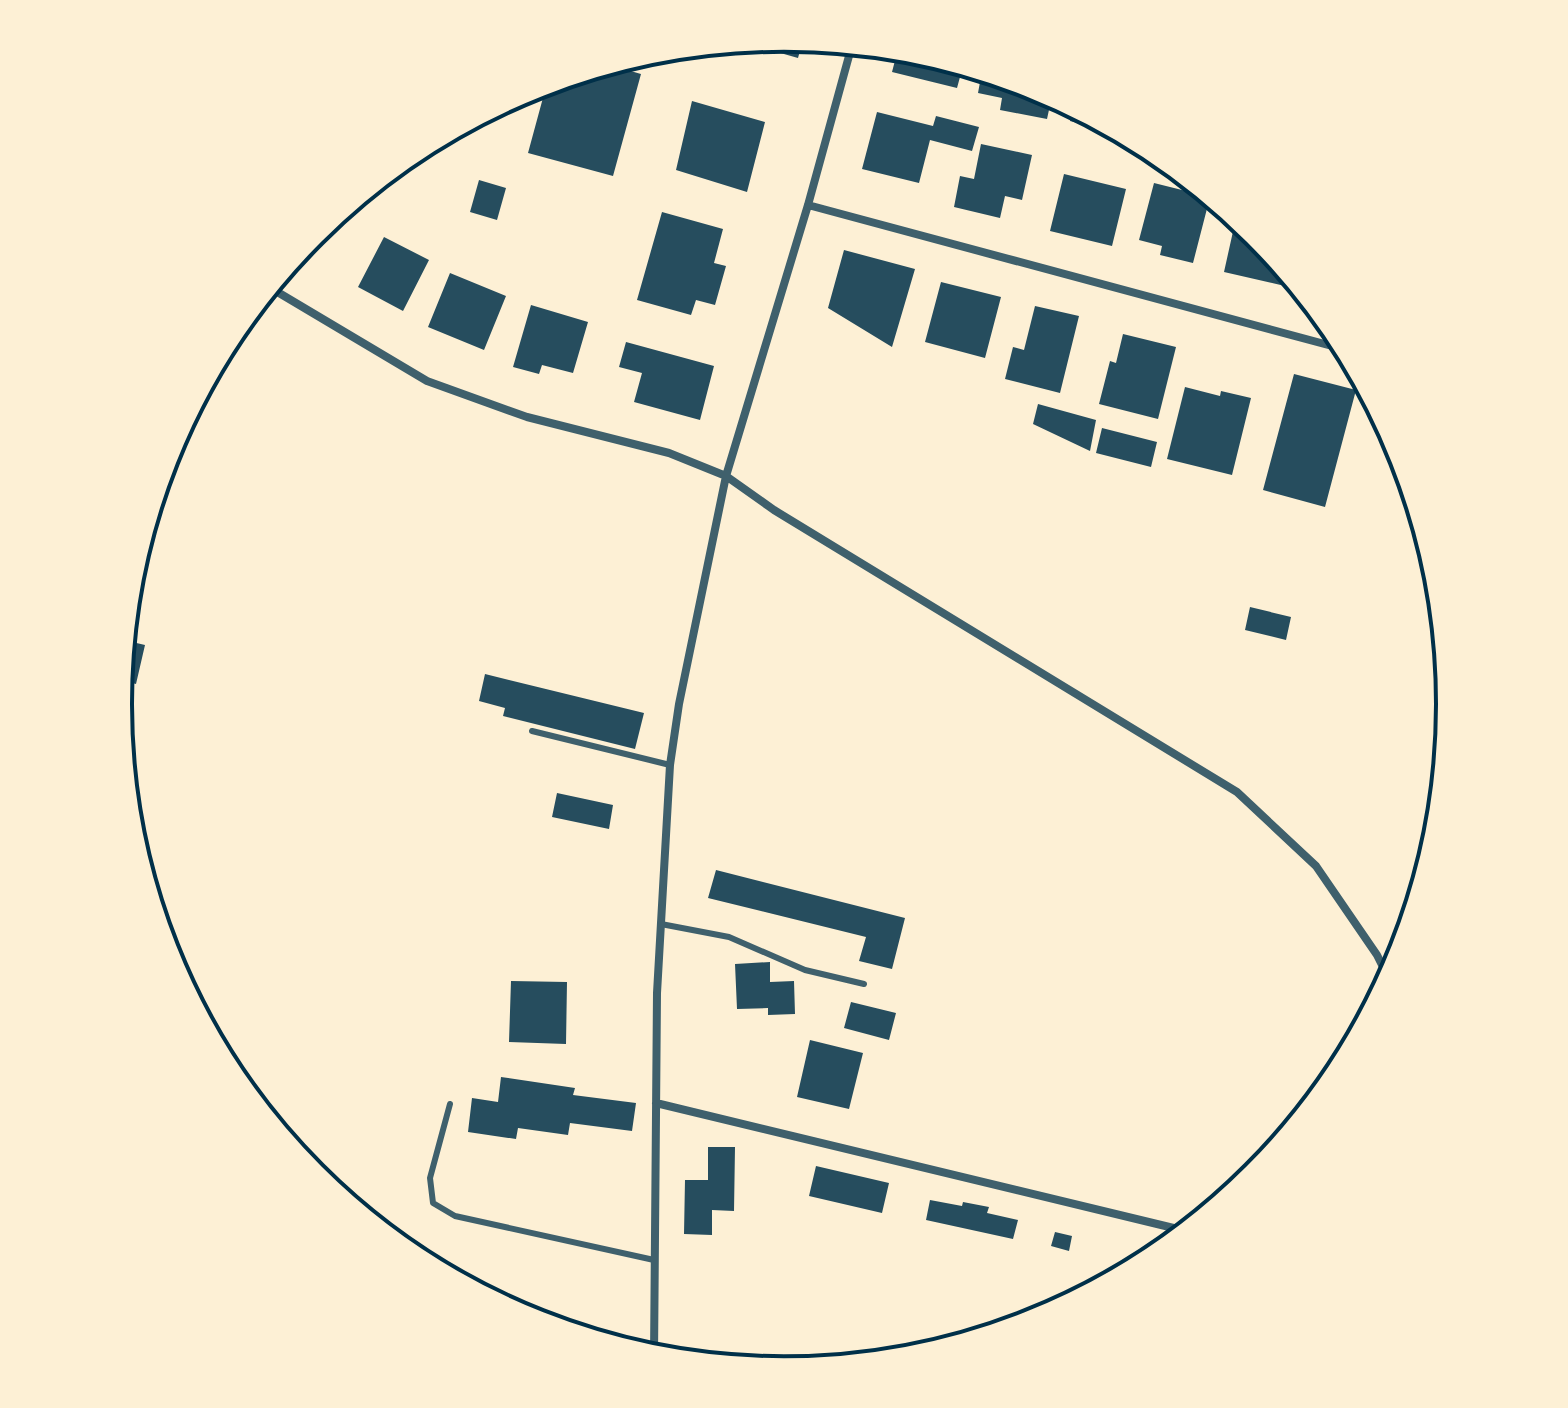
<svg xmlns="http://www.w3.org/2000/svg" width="1568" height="1408" viewBox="0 0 1568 1408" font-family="Overpass,sans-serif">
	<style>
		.building { fill: #264d5e }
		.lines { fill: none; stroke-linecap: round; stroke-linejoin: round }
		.service { stroke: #3f606c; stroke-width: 6 }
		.minor { stroke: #3f606c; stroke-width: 8 }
		.rim { fill: none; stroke: #003049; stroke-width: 4 }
	</style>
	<rect width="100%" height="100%" fill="#fdf0d5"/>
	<path class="building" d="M784,38L803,40L798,58L742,42Z
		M898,49L914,51L963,66L957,88L892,72Z
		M621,61L620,68L641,74L613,176L528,153L547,83Z
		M982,71L1039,89L1052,96L1047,119L1000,110L1002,98L978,93Z
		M692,101L765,122L747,192L676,170Z
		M1073,107L1122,133V134L1070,121Z
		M877,112L933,126L936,116L979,127L972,151L930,140L919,183L862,169Z
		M981,144L1032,155L1022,200L1005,196L1000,218L954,207L960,176L974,179Z
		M1064,174L1126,189L1112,246L1050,231Z
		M479,180L506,188L497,220L470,212Z
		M1154,183L1210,197L1193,263L1160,255L1162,246L1139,240Z
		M662,212L723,229L714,263L726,266L715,305L696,300L691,315L637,300Z
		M1236,218L1255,233L1302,290L1224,272Z
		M384,237L429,260L403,311L358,287Z
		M844,250L915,269L892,347L828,308Z
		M450,273L506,296L484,350L428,327Z
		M941,282L1001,297L985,358L925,342Z
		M531,305L588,322L573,373L542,365L539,374L513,367Z
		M1035,306L1079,316L1060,393L1005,379L1013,347L1024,350Z
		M1123,334L1176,347L1158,419L1099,404L1110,361L1116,363Z
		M626,342L714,366L700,420L634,402L642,373L619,367Z
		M1294,374L1356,390L1325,507L1263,490Z
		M1185,387L1220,396L1221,391L1251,398L1232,475L1167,459Z
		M1038,404L1096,420L1090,451L1033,424Z
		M1102,428L1157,442L1151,467L1096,453Z
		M1250,607L1291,617L1286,640L1245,630Z
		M125,628L131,629L128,641L145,645L136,684L120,680Z
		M485,674L644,713L635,749L503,716L505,708L479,701Z
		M557,793L613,805L609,829L552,817Z
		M716,870L905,918L892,969L859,961L866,937L708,898Z
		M770,962V982L794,981L795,1014L768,1015V1008L737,1009L735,964Z
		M511,981L567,982L566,1044L509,1042Z
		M851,1002L896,1013L889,1040L844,1028Z
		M810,1040L863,1053L849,1109L797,1097Z
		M501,1077L575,1088L573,1095L636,1103L632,1131L570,1123L568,1135L518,1128L516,1139L468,1132L472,1098L498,1102Z
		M708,1147H735L734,1211L712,1210V1235L684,1234L685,1180H708Z
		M816,1166L889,1183L882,1213L809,1196Z
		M930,1200L962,1206L963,1202L989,1207L987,1213L1018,1220L1013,1239L926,1220Z
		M1055,1232L1072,1236L1069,1251L1051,1246Z"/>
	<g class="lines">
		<path class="service" d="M532,731L670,765
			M661,924L729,937L805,970L864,984
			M450,1104L430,1178L433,1203L455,1216L654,1260"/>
		<path class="minor" d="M808,205L1347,350
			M269,287L427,381L527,417L669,453L726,476L774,510L1237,792L1316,866L1377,955L1389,979
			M656,1103L1186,1231
			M654,1357L657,993L670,765L679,704L726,476L808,205L852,45"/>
	</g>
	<path d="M0 0H1568V1408H0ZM132 704a652 652 0 1 1 1304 0a652 652 0 1 1-1304 0Z" fill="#fdf0d5" fill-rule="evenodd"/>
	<path class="rim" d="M132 704a652 652 0 1 1 1304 0a652 652 0 1 1-1304 0Z"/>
</svg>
